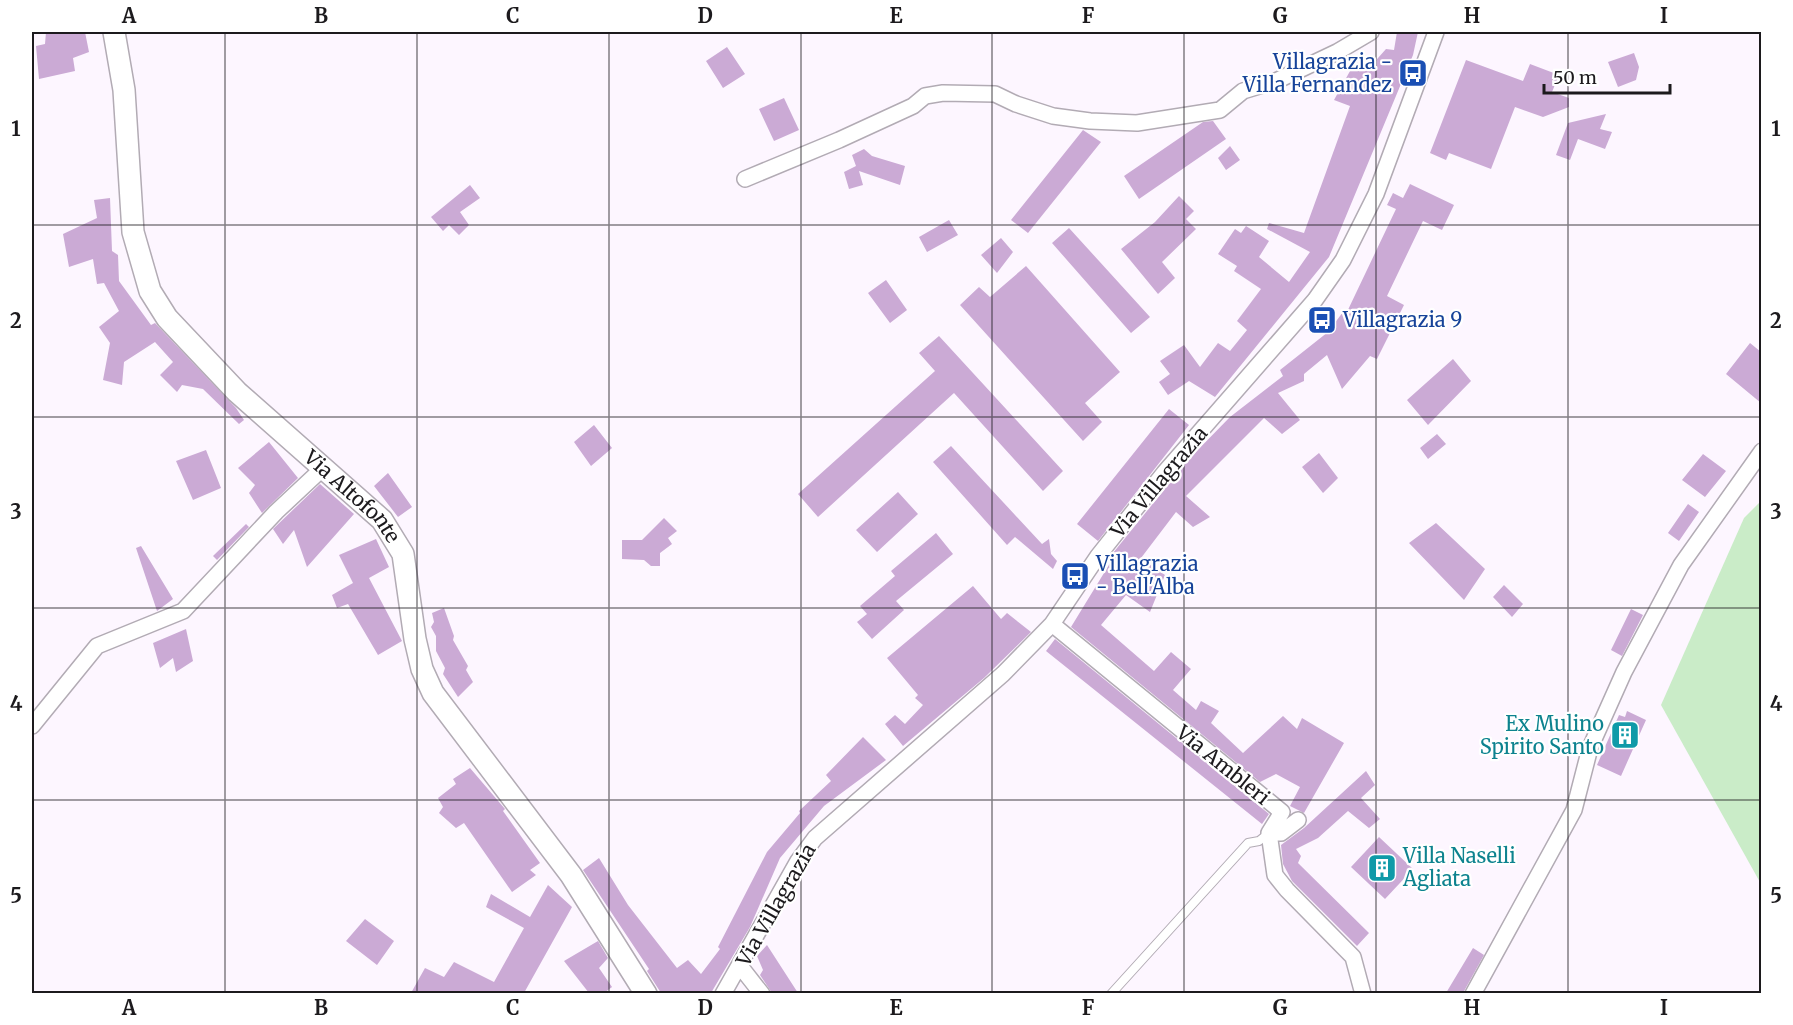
<svg xmlns="http://www.w3.org/2000/svg" width="1793" height="1025" viewBox="0 0 1793 1025" font-family="Merriweather,serif">
	<style>
		.green { fill: #caecc8 }
		.building { fill: #cbaad5 }
		.lines { fill: none; stroke-linecap: round; stroke-linejoin: round }
		.service-casing { stroke: #b2abb4; stroke-width: 10 }
		.minor-casing { stroke: #b2abb4; stroke-width: 18 }
		.secondary-casing { stroke: #b2abb4; stroke-width: 24 }
		.service { stroke: #fff; stroke-width: 8 }
		.minor { stroke: #fff; stroke-width: 15 }
		.secondary { stroke: #fff; stroke-width: 21 }
		.grid { fill: none; stroke: #1c1a1d; stroke-width: 1.5; stroke-opacity: 0.55 }
		.labels { text-anchor: middle; stroke-width: 4.5; stroke-linejoin: round; paint-order: stroke }
		.transit-label { font-size: 20px; fill: #164399; stroke: #fff; text-anchor: start }
		.street-label { font-size: 20px; fill: #1c1a1d; stroke: #fff }
		.culture-label { font-size: 20px; fill: #0d838f; stroke: #fff; text-anchor: end }
		.neatline { fill: none; stroke: #1c1a1d; stroke-width: 2 }
		.grid-label { font-size: 20px; text-anchor: middle; font-weight: bold; fill: #1c1a1d }
	</style>
	<rect width="100%" height="100%" fill="#fdf6ff"/>
	<path class="green" d="M1761,501V884L1661,705L1744,518Z"/>
	<path class="building" d="M46,32H85L89,52L73,58L75,71L39,79L36,46L45,44Z
		M1397,32H1418L1413,55L1329,257L1215,397L1189,381L1168,395L1159,382L1170,374L1160,361L1184,345L1200,367L1218,343L1230,351L1247,330L1237,321L1261,289L1234,271L1237,266L1218,254L1235,229L1241,233L1246,226L1269,241L1259,257L1289,282L1310,252L1267,229L1269,223L1304,233L1350,106L1334,100L1355,62L1370,67L1386,49L1394,50Z
		M727,47L745,74L723,88L706,61Z
		M1634,53L1639,67L1636,80L1618,87L1608,62Z
		M1466,60L1523,81L1530,64L1559,75L1552,92L1569,98V107L1543,117L1515,107L1491,169L1449,153L1446,160L1430,153Z
		M784,98L799,130L774,141L759,109Z
		M1606,114L1600,129L1612,132L1605,149L1578,139L1570,160L1556,155L1568,123Z
		M1213,121L1226,139L1139,199L1124,176L1203,122Z
		M1083,130L1101,142L1028,233L1011,220Z
		M1230,146L1240,160L1226,170L1218,158Z
		M864,149L872,156L905,166L900,185L859,171L863,185L849,189L844,172L856,166L852,155Z
		M1410,184L1454,205L1442,230L1423,221L1387,296L1404,305L1377,359L1370,356L1342,389L1327,355L1304,374V381L1278,393L1300,420L1282,434L1264,418L1186,496L1210,517L1193,527L1176,512L1141,558L1165,575L1150,612L1126,595L1101,625L1154,671L1171,652L1191,669L1173,690L1196,710L1201,701L1219,711L1211,723L1243,753L1283,716L1297,729L1302,718L1344,743L1304,813L1290,806L1300,787L1276,774L1260,782L1071,627L1115,555L1113,553L1189,459L1230,417L1283,376L1280,370L1328,332L1343,312L1346,314L1396,209L1387,205L1393,193L1403,198Z
		M470,185L480,198L460,212L469,225L459,235L449,225L443,231L431,217Z
		M1179,196L1194,211L1186,219L1196,229L1162,262L1175,278L1158,294L1121,249L1155,222Z
		M110,198L112,251L118,255L119,281L151,325L155,323L236,408L244,420L239,424L203,389L182,385L177,392L160,375L173,362L155,342L124,362L122,385L103,380L110,343L99,327L119,311L104,283L97,284L93,259L69,267L63,234L97,218L94,200Z
		M949,220L958,235L927,252L919,237Z
		M1069,228L1150,317L1131,333L1052,243Z
		M1001,238L1013,252L997,273L981,255Z
		M1026,266L1120,372L1085,403L1102,422L1083,441L960,305L979,287L990,297Z
		M886,280L907,310L890,323L868,293Z
		M939,336L1063,471L1043,491L954,393L818,517L798,494L935,371L919,353Z
		M1750,343L1761,352V403L1726,374Z
		M1453,359L1471,381L1428,425L1407,400Z
		M1169,409L1189,425L1098,541L1077,524Z
		M594,425L612,448L591,466L574,442Z
		M1437,434L1446,444L1428,459L1420,448Z
		M269,442L298,478L262,513L249,493L255,485L238,468Z
		M951,446L1042,544L1049,539L1051,554L1057,561L1053,569L1015,537L1007,545L933,462Z
		M206,450L221,488L193,500L176,461Z
		M1319,453L1338,478L1323,493L1302,467Z
		M1703,454L1726,471L1705,497L1682,480Z
		M388,473L412,507L398,517L374,486Z
		M320,484L354,514L307,567L294,530L283,544L273,529Z
		M898,492L918,514L877,552L856,530Z
		M1688,504L1699,512L1679,541L1668,533Z
		M664,518L677,531L668,538L672,544L660,553V566H651L644,560L622,559V540H642Z
		M1436,523L1485,569L1464,600L1409,543Z
		M246,524L249,527L217,560L213,556Z
		M936,533L953,554L896,601L904,610L872,639L857,622L867,614L860,606L895,576L891,571Z
		M376,539L389,567L369,578L402,641L378,655L348,604L337,608L332,595L353,583L339,555Z
		M141,546L173,599L157,611L136,548Z
		M1504,585L1523,604L1512,617L1493,597Z
		M973,586L1001,619L1007,613L1031,632L984,678L903,746L885,724L895,715L905,724L923,705L915,698L918,695L887,658Z
		M444,608L454,636L453,640L468,666L466,670L473,682L458,697L443,674L445,668L436,651V636L431,627L434,622L432,613Z
		M1631,609L1643,615L1622,656L1611,650Z
		M186,629L193,661L176,672L173,658L160,668L153,643Z
		M1055,639L1269,814L1262,824L1046,651Z
		M1627,711L1646,720L1621,776L1597,765L1619,715L1625,717Z
		M863,737L886,760L824,806L780,858L750,927L711,993H661L647,971L649,969L583,870L599,858L628,905L677,968L688,960L701,974L720,949L718,947L767,852L800,813L799,811L831,781L826,775Z
		M470,768L505,809L503,811L540,863L530,870L536,875L512,892L464,823L456,828L439,813L443,807L438,798L456,784L453,779Z
		M1366,771L1375,785L1361,798L1380,819L1369,828L1348,811L1318,838L1296,849L1301,856L1298,863L1369,933L1357,946L1292,881L1283,864L1281,845L1304,828Z
		M1379,837L1413,869L1385,899L1351,867Z
		M548,885L572,907L524,993H411L425,968L444,977L454,962L494,982L524,928L486,907L491,894L530,917Z
		M365,919L394,941L377,965L346,941Z
		M598,941L608,958L599,968L612,987L604,993H589L564,961Z
		M767,945L798,993H772L760,975L763,970L757,956Z
		M1473,948L1484,955L1463,993H1446Z"/>
	<g class="lines">
		<g class="service-casing">
			<path id="service" d="M1111,994L1248,843L1259,841L1269,833"/>
		</g>
		<g class="minor-casing">
			<path id="minor" d="M745,179L839,140L913,106L925,96L943,93L995,94L1016,104L1053,116L1090,121L1137,123L1220,110L1243,91L1276,81L1337,52L1371,32
				M1052,624L1282,812L1269,833L1275,875L1287,890L1353,957L1363,994
				M32,726L97,646L183,611L276,512L322,469
				M1269,833H1281L1298,820
				M740,966L762,994
				M723,994L798,861L815,838L1003,674L1052,624L1098,556L1164,473L1315,300L1343,260L1376,194L1436,32
				M1473,994L1574,810L1590,748L1624,672L1681,565L1762,451"/>
		</g>
		<g class="secondary-casing">
			<g id="secondary">
				<path id="s1" d="M114,32L124,90L133,232L150,291L167,318L237,392L382,520L403,554L415,639L422,669L433,693L571,875L646,994"/>
			</g>
		</g>
		<use href="#service" class="service"/>
		<use href="#minor" class="minor"/>
		<use href="#secondary" class="secondary"/>
	</g>
	<path class="grid" d="M225,32V994M417,32V994M609,32V994M801,32V994M992,32V994M1184,32V994M1376,32V994M1568,32V994M32,225H1762M32,417H1762M32,608H1762M32,800H1762"/>
	<defs>
		<g id="bus-square" transform="scale(1.5)"><rect x="-9" y="-9" width="18" height="18" rx="4" fill="#1a4fb4" stroke="#fff"/><path d="M-5-6H5V4H4V6H2V4H-2V6H-4V4H-5ZM-3.5-4V0h7V-4ZM-3.5 1.2v1.5H-2V1.2ZM2 1.2v1.5H3.5V1.2Z" fill="#fff"/></g>
		<g id="building-square" transform="scale(1.5)"><rect x="-9" y="-9" width="18" height="18" rx="4" fill="#0f9aa8" stroke="#fff"/><path d="M-4-6H4V6H1V3H-1V6H-4ZM-2.5-4.3h1.7v1.8h-1.7ZM.8-4.3h1.7v1.8H.8ZM-2.5-1h1.7V.8h-1.7ZM.8-1h1.7V.8H.8Z" fill="#fff"/></g>
	</defs>
	<g fill-rule="evenodd">
		<use href="#bus-square" x="1413" y="73"/>
		<use href="#bus-square" x="1322" y="320"/>
		<use href="#bus-square" x="1075" y="576"/>
		<use href="#building-square" x="1625" y="735"/>
		<use href="#building-square" x="1382" y="868"/>
	</g>
	<g class="labels">
		<g class="transit-label">
			<text x="1392" y="69" text-anchor="end">Villagrazia -<tspan x="1392" dy="23">Villa Fernandez</tspan></text>
			<text x="1343" y="327">Villagrazia 9</text>
			<text x="1096" y="571">Villagrazia<tspan x="1096" dy="23">- Bell'Alba</tspan></text>
		</g>
		<g class="street-label">
			<text transform="translate(1159 482) rotate(-50)" y="7">Via Villagrazia</text>
			<text dy="7" stroke="none"><textPath href="#s1" startOffset="552">Via Altofonte</textPath></text>
			<text transform="translate(1223 765) rotate(39)" y="7">Via Ambleri</text>
			<text transform="translate(776 905) rotate(-60)" y="7">Via Villagrazia</text>
		</g>
		<g class="culture-label">
			<text x="1604" y="731">Ex Mulino<tspan x="1604" dy="23">Spirito Santo</tspan></text>
			<text x="1403" y="863" text-anchor="start">Villa Naselli<tspan x="1403" dy="23">Agliata</tspan></text>
		</g>
	</g>
	<rect width="1793" height="1025" fill="none" stroke="#ffffff" stroke-width="66"/>
	<path d="M1544 84v9h126v-9" fill="none" stroke="#1c1a1d" stroke-width="3"/>
	<text x="1553" y="84" font-size="18" fill="#1c1a1d" stroke="#ffffff" stroke-width="4.5" paint-order="stroke">50 m</text>
	<rect x="33" y="33" width="1727" height="959" class="neatline"/>
	<g class="grid-label">
		<text x="129" y="23">A</text>
		<text x="321" y="23">B</text>
		<text x="513" y="23">C</text>
		<text x="705" y="23">D</text>
		<text x="896" y="23">E</text>
		<text x="1088" y="23">F</text>
		<text x="1280" y="23">G</text>
		<text x="1472" y="23">H</text>
		<text x="1664" y="23">I</text>
		<text x="16" y="136">1</text>
		<text x="1776" y="136">1</text>
		<text x="16" y="328">2</text>
		<text x="1776" y="328">2</text>
		<text x="16" y="519">3</text>
		<text x="1776" y="519">3</text>
		<text x="16" y="711">4</text>
		<text x="1776" y="711">4</text>
		<text x="16" y="903">5</text>
		<text x="1776" y="903">5</text>
		<text x="129" y="1015">A</text>
		<text x="321" y="1015">B</text>
		<text x="513" y="1015">C</text>
		<text x="705" y="1015">D</text>
		<text x="896" y="1015">E</text>
		<text x="1088" y="1015">F</text>
		<text x="1280" y="1015">G</text>
		<text x="1472" y="1015">H</text>
		<text x="1664" y="1015">I</text>
	</g>
</svg>
